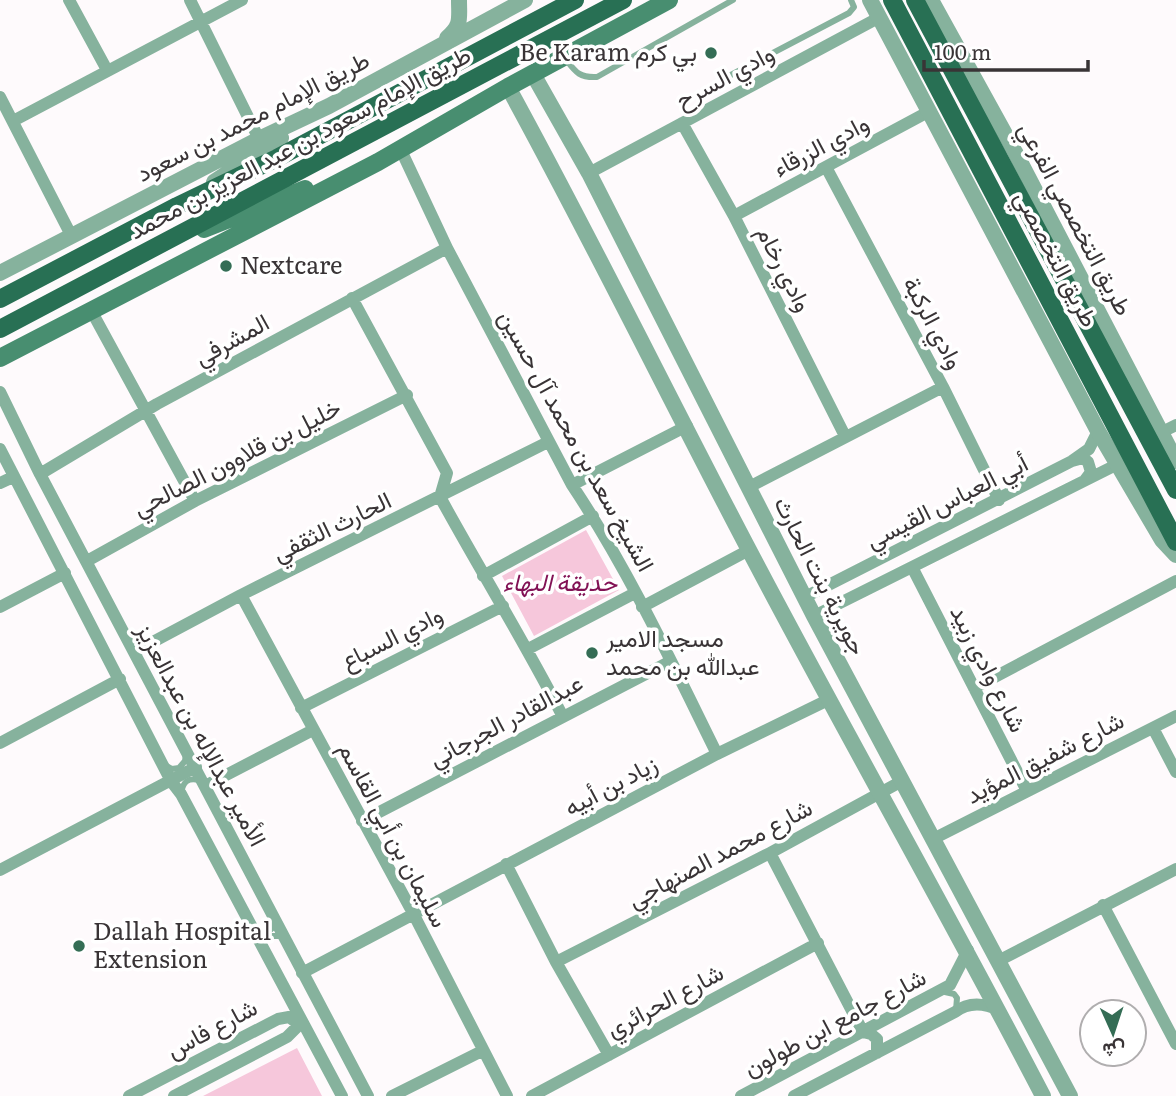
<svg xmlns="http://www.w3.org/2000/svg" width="1176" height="1096" viewBox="0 0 1176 1096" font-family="Literata,Vazirmatn,serif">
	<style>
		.green { fill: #f6c7db }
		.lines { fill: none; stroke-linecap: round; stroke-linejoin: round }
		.service { stroke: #86b29d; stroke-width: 6 }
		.minor { stroke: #86b29d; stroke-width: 12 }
		.tertiary { stroke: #86b29d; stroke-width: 16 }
		.secondary { stroke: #488e70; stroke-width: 18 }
		.primary { stroke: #287054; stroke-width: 18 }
		.poi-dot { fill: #346d55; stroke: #fff; stroke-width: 2.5 }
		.labels { text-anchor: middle; stroke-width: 7; stroke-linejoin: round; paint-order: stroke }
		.poi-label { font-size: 24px; fill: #393436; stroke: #fff; text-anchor: start }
		.street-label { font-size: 24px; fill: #393436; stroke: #fff }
		.park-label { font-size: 24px; font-style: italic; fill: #821255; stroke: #fff }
	</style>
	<rect width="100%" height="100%" fill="#fefafc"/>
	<path class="green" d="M586,530L619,590L534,636L502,576Z
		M297,1048L322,1096H203Z"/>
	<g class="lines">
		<path class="service" d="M564,57C575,71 578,78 597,77L733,0
			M727,77L849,13L854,7L851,0
			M165,765L172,769L179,768L185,761L186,754
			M181,793C183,782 188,777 199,780
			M256,932C264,934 273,931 275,923
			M262,944L267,936H281
			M945,992L954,994L957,998L956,1010"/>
		<path class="minor" d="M69,0L107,70
			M190,0L259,139
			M0,97L71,235
			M13,121L242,0
			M682,123L734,216L845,436
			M400,148L447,248L572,485C628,569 672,663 717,754
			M826,167L943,387L999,500
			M589,173L880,17
			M734,216L928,112
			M352,298L447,473L440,497C480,570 524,641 562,715
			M92,312L195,501
			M0,392L40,474L368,1096
			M1162,432L1176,425
			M0,449L171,781L181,794L342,1096
			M1072,461L1083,458L1088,462L1091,472L1085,480
			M40,474L157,404L447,248
			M0,483L13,477
			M572,485L687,426
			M749,487L943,387
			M87,561L195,501L407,395
			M912,567L1027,791
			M483,576L593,516
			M241,595L414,915L507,1096
			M805,597L1072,461L1089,449L1098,431
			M0,607L65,573
			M642,607L749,550
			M814,616L1118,464
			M528,649L635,593
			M134,652L241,595L548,442
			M974,688L1176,581
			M301,708L503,606
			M1153,728L1176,772
			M0,743L120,679
			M205,786L313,730
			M362,821L671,661
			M933,839L1176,716
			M770,853L863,1032L871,1034L877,1039V1053
			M506,864L556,962L609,1055
			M0,870L196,767
			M1103,905L1176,1044
			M998,961L1176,869
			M556,962L770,853L902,781
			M302,973L717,754L830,699
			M129,1096L278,1019L289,1017L297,1023L296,1028L287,1037L174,1096
			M392,1096L482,1051
			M532,1096L818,943
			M741,1096L950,985L968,950
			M794,1096L955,1012C968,1002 984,1003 999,1010"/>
		<path class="tertiary" d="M870,0L1098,431L1162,540L1176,555
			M931,0L1015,152L1176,461
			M447,38C462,25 459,19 459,0
			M533,74L589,173L814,616L1070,1096
			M508,87C592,240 668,396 749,550C845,733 948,913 1043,1096
			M214,182L281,138
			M0,273L259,139L329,106L525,0"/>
		<path class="secondary" d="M204,229L305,189
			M0,358L378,162L508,87L669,0"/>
		<path class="primary" d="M892,0L1176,542
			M915,0L1176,490
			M0,299L177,206L277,158L575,0
			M0,329L623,0"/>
	</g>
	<g class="poi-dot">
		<circle cx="711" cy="53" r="7"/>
		<circle cx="226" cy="266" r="7"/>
		<circle cx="592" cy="653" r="7"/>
		<circle cx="79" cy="946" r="7"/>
	</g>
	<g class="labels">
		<g class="poi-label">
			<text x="697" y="61" text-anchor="end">Be Karam بي كرم</text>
			<text x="240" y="274">Nextcare</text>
			<text x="606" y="647">مسجد الامير<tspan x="606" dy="28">عبدالله بن محمد</tspan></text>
			<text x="93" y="940">Dallah Hospital<tspan x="93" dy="28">Extension</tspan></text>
		</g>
		<g class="street-label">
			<text transform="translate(725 77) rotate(-28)" y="8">وادي السرح</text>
			<text transform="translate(253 117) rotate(-27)" y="8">طريق الإمام محمد بن سعود</text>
			<text transform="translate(300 143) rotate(-28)" y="8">طريق الإمام سعود بن عبد العزيز بن محمد</text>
			<text transform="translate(821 146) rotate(-28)" y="8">وادي الزرقاء</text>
			<text transform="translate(1075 219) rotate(62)" y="8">طريق التخصصي الفرعي</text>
			<text transform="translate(1056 259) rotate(62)" y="8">طريق التخصصي</text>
			<text transform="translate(784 269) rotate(63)" y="8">وادي رخام</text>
			<text transform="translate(933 323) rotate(62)" y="8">وادي الركبة</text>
			<text transform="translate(232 340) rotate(-29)" y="8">المشرفي</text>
			<text transform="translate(576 441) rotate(61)" y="8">الشيخ سعد بن محمد آل حسين</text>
			<text transform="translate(237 458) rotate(-27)" y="8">خليل بن قلاوون الصالحي</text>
			<text transform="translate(947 502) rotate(-27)" y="8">أبي العباس القيسي</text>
			<text transform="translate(332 527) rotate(-26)" y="8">الحارث الثقفي</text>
			<text transform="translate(820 576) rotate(63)" y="8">جويرية بنت الحارث</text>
			<text transform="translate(392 638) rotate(-27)" y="8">وادي السباع</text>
			<text transform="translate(988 669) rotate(63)" y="8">شارع وادي زبيد</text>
			<text transform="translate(506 721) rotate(-28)" y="8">عبدالقادر الجرجاني</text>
			<text transform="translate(201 735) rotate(62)" y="8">الأمير عبدالإله بن عبدالعزيز</text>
			<text transform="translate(1045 758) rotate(-27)" y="8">شارع شفيق المؤيد</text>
			<text transform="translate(611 786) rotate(-28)" y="8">زياد بن أبيه</text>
			<text transform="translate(393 835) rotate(62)" y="8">سليمان بن أبي القاسم</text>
			<text transform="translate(720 854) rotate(-28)" y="8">شارع محمد الصنهاجي</text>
			<text transform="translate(665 1001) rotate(-28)" y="8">شارع الحرائري</text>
			<text transform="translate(835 1023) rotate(-28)" y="8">شارع جامع ابن طولون</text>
			<text transform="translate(212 1029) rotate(-28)" y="8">شارع فاس</text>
		</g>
		<g class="park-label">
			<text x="560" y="591">حديقة البهاء</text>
		</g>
	</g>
	<g transform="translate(1113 1033) rotate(177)"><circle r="33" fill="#ffffff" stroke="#b0aeaf" stroke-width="2"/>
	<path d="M0-5L12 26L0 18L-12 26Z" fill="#346d55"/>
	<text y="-10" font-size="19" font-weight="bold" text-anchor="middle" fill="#393436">ش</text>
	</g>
	<path d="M924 60v10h164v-10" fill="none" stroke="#393436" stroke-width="3.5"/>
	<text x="934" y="60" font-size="21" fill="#393436" stroke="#ffffff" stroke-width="5" paint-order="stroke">100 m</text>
</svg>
